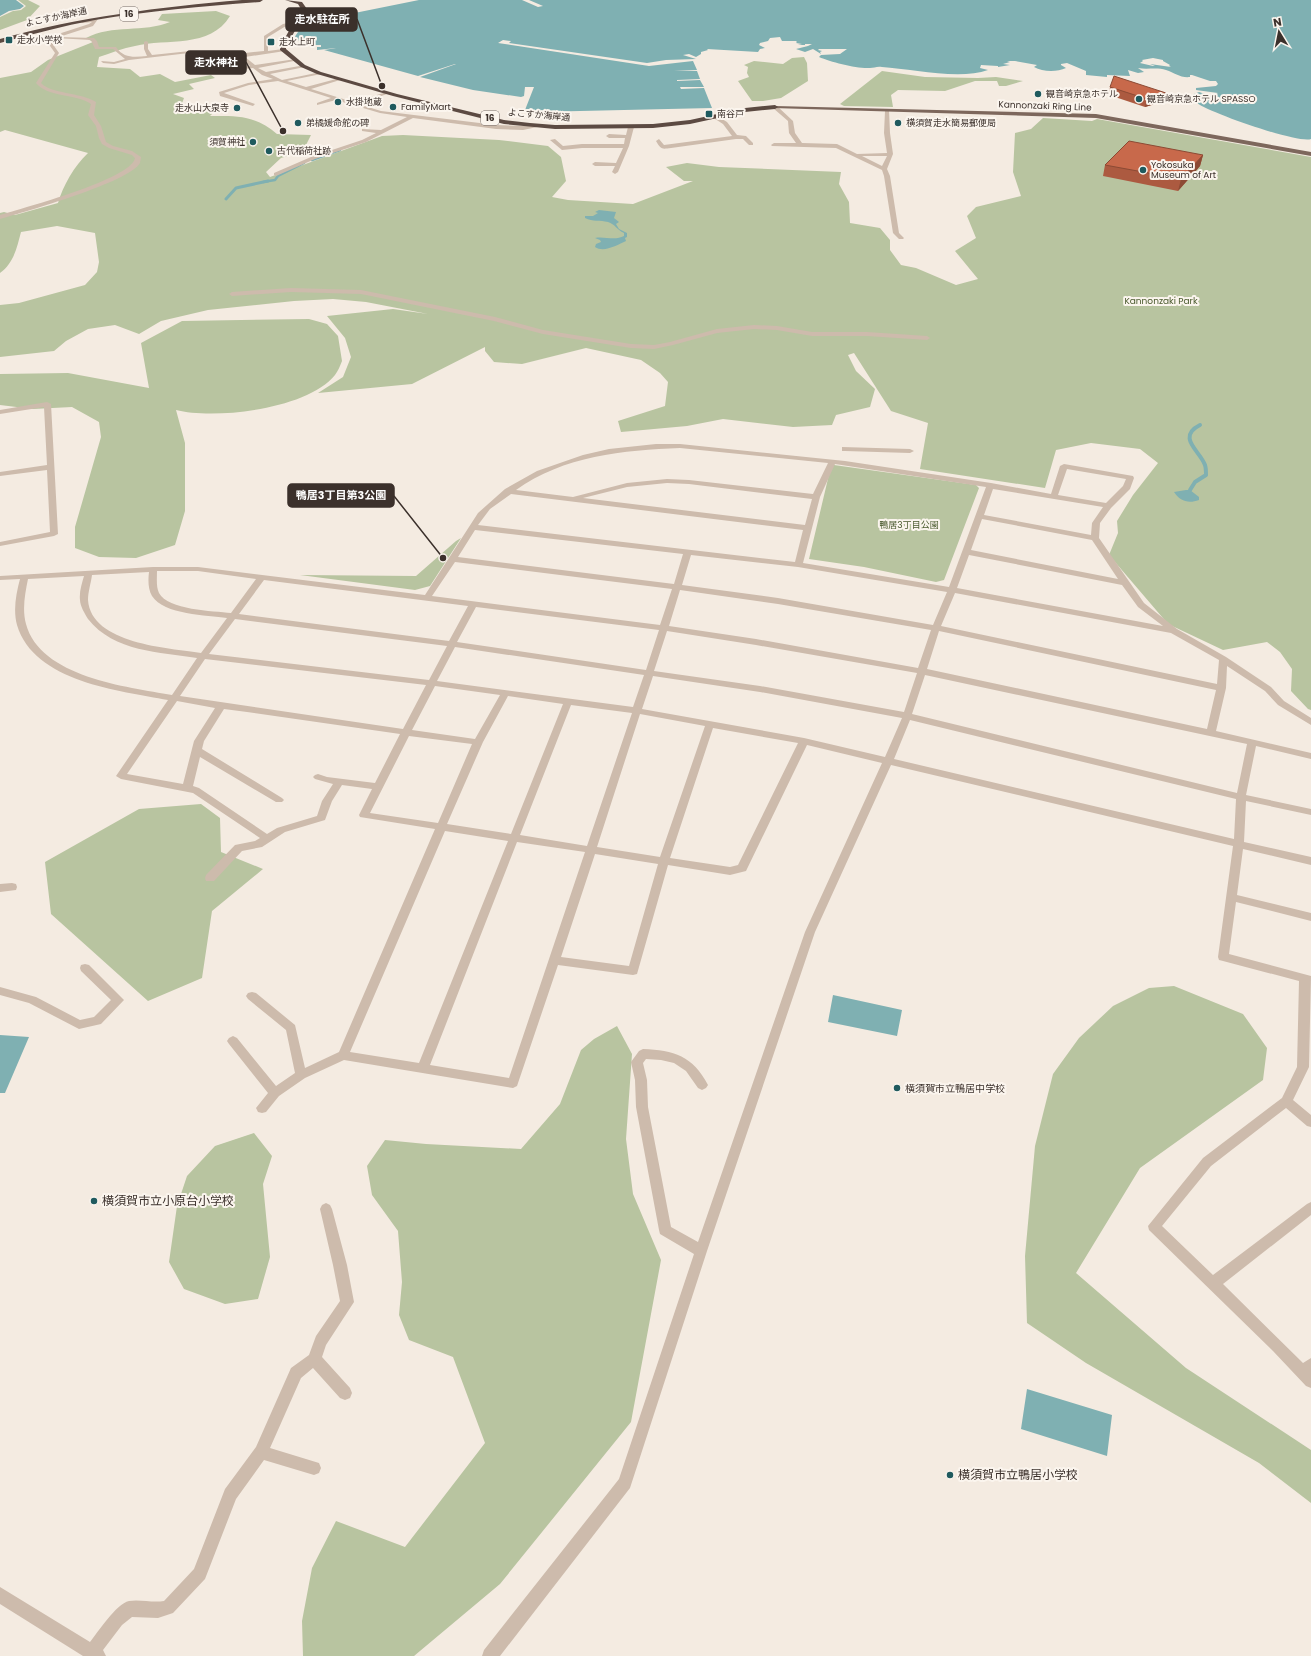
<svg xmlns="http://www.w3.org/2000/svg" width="1311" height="1656" viewBox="0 0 1311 1656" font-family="Poppins,'Noto Sans JP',sans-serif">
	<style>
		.green { fill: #b8c4a0 }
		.water { fill: #7fb0b2; fill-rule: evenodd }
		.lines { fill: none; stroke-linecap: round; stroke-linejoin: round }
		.stream-far2 { stroke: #7fb0b2; stroke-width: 2.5 }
		.stream-far1 { stroke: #7fb0b2; stroke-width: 3 }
		.stream { stroke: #7fb0b2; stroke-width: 4 }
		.minor { fill: #cdbbac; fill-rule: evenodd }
		.major { fill: #7d675c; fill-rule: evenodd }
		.highway { fill: #5c4a42; fill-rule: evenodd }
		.wall { fill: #ac5a40 }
		.shaded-wall { fill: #8c4a34 }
		.building { fill: #c8694b; stroke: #8c4a34 }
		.poi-dot { fill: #1f5a5e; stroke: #fbf5ee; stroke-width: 1.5 }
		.labels { text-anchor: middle; stroke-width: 4; stroke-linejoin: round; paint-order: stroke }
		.shield { fill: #fbf5ee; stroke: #756b66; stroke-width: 1 }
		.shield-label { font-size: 9px; font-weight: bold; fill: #3b302b }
		.far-street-label { font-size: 9px; fill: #3b302b; stroke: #fbf5ee }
		.far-poi-label { font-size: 9px; fill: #3b302b; stroke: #fbf5ee; text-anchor: start }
		.far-park-label { font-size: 9px; fill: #4a5a2e; stroke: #fbf5ee }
		.poi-label { font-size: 10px; fill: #3b302b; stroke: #fbf5ee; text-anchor: start }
		.near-poi-label { font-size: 12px; fill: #3b302b; stroke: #fbf5ee; text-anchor: start }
		.leader { fill: none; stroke: #3b302b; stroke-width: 1.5 }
		.callout-dot { fill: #3b302b; stroke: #fbf5ee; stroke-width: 1.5 }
		.callout { fill: #3b302b; stroke: #3b302b; stroke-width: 1.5 }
		.callout-label { font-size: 11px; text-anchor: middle; font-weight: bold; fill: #fff }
	</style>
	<rect width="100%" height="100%" fill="#f4ebe1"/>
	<path class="green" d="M18,0H28L40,6L27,20L0,30V17L13,11L21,10L26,6Z
		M216,11L230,16C210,49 167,38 135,46C123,48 111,53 99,57L97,67L130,69L140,77L160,74L175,82L211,75L215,78L189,84L194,89L173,94L184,98L181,106L212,110V114L210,116C237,116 255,115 277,134L311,135L303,151L281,158L266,172L270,177L382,136L403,135L499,140L548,146L561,157L566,181L552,197L568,200L633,204L693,181H684L666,167L687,163L719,167L841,172L839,184L849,202L850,223L880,228L890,240V250L901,265L916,268L956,285L978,279L955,251L976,238L967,216L976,207L1021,196L1013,172L1015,133L1031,129L1043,118L1092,121L1097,119L1311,157V710L1308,709L1291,691L1292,669L1280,652L1267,642L1223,650L1168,624L1109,555L1118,533L1117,521L1133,495L1158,463L1140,449L1091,443L1056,450L1045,488L920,469L928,423L891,411L854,353L848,355L856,371L875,389L870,407L836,415L832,425L793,427L723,419L687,426L621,432L618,421L665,406L668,382L660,373L641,360L586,348L522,364L494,362L485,351V347L412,384L318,393L343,377L351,357L345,338L327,316L393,309L428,314L366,302L333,299L294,301L208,310L161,321L139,334L115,325L88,329L66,341L54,351L0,357V305L19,303L85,285L97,272L99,262L95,233L57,226L21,232C17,247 14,263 0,273V213L4,212L15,215L58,203C63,186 74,166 88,153L5,130L0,132V78L31,72L48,60L93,42L86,38C112,24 144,33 170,22L158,20L162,14Z
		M804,57L807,63L808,81L781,98L763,101H752L738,81L749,77L747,73L748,67L744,65L754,61L783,64L792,58Z
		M882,71L925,77L978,78L996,77L1023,81L1006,86H999L997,81H975L945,91L898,90L891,95L893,107L844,106L840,104Z
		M309,319L327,324L338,336L342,361C340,366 338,371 335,375C308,409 215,420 176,410L185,443V511L175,545L136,558L99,557L75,548V527L101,437L99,422L72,407L33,409L0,405V374L68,373L149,388L141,343L182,321Z
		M834,465L976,485L979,488L944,580L936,582L864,567L809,559L831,466Z
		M461,538L430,586L415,590L300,575L416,576L456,541Z
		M201,804L220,818L221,852L263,869L212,911L202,978L148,1001L51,914L45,862L139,809Z
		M1174,986L1243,1014L1267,1048L1263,1080L1140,1168L1076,1273L1186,1368L1311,1450V1503L1259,1463L1086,1363L1027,1323L1025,1256L1035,1146L1053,1074L1079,1038L1113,1006L1149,988Z
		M617,1026L632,1054L626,1139L633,1194L661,1260L631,1422L500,1584L414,1656H303L302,1621L312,1568L336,1521L405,1547L485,1443L453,1357L409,1340L399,1315L402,1282L398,1231L372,1195L367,1166L385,1140L426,1144L521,1149L560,1104L581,1050L594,1039Z
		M254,1133L272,1156L263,1184L270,1257L258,1299L225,1304L184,1289L169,1262L177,1206L187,1176L215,1146Z"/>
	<path class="water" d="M0,0H16L24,6L20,9L9,11L0,16Z
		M419,0H522L538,7L543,6L529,0H1311V139C1299,144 1210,113 1197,103C1195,102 1193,99 1192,96L1194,94L1199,92L1211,96L1218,93L1196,90V88L1216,86L1218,84L1216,81H1210L1192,75H1190V77C1180,78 1175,73 1166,70C1157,67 1147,70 1138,68L1144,72L1138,73L1128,70L1130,76L1107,75V77L1086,75V71L1067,63L1061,64V65L1066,68C1057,72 1043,72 1034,67L1037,65L1015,61H1007L1010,62L1003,64L1010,65L998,67V66L981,65L980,68L988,70C960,80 911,69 882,67C877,66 874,68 870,68C857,69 831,62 819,57L821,55L840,54L847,49H819L818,50L822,51L820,52L821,54L813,49L805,52L796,49L808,46L812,44H805V45H798L802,44L796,43L797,42L796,41H782L780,37L770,38L768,41L760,43L759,45L765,48L760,49L758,52L707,49L708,50L701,52V54L696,57L689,54L683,55L696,59L666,60L647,63L509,43L511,41L503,40L498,43L649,66L693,61L697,70L674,71H697L700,79L677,80V81L700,80L704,87H680L681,89L704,88L712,108L536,112L525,110L534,87H525L524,96L521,97L473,90L420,77L456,64H455L418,76L324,50L336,48L317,50V47H321V45H311L306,41H299L298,39L294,38L302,26L310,22ZM1153,58L1163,60V61L1170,65L1169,66L1171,67L1150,64L1155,66H1153L1140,63L1143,61L1142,60Z
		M599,210L616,212L614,218L619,222L616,224L619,229L627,233V237L625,238L626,241C617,245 604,253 595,247L596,244L601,242L600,240L595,238C604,236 615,241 624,236V233C617,230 615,224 608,222C600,220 593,222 585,218V216H593L598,213L595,212Z
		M1186,490H1190L1199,497V500C1188,504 1180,501 1174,492Z
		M833,995L902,1010L897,1036L828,1022Z
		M0,1035L29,1037L5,1093H0Z
		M1027,1389L1112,1415L1107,1456L1021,1429Z"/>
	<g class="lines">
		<path class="stream-far2" d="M312,160L340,150
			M263,182L275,180L278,176L304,163"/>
		<path class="stream-far1" d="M226,199L236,188L268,181"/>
		<path class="stream" d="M1190,490L1195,482L1206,475C1206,472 1206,468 1205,465C1200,451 1176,437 1200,425"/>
		<path class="minor" d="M98,19L93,26L59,37L94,38L97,41L99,47H116C124,59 135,57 147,56L144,49V42L146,41L148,42V49L152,55L190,51L197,55L208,57L264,51V36L283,24L297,21L299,23L286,26L268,37V51L283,49L285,51L245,57L255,65L296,59L294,61L258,68L266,72L305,65V67L270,74L282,80L321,72V74L287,81L306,87L340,78V80L311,89L353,102L387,92V94L358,104L381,111L496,125L523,126L539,124L542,126L523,130L496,129L413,118L366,142L315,159L276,176L274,175V173L311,157L362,140L376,133L362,131V129L381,130L407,117L380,113L336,100L317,105V103L331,98L278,81L249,85L224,93L255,104L253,106L220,96L219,92L248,83L273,79L262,75L253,68L205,73L203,72L250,66L240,57C222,58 205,64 189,53L129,60L114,64L103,63L101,61L114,62L125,59L113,49H95L91,40L55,38L53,39L52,43L59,53L41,83C51,94 80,92 96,102L94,115L101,126L106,142L113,146L132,151L141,157C141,158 140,162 140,163C130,182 24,212 0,219V215C23,208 132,179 135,158L132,155L109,148L102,144L99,138L96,126L88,115L91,104C75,93 48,98 36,83L55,53L48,43L49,37L89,24L92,22L82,23L80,21Z
			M773,106H777L793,121L795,133L802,143L837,144L857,154L887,153L884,133L885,111L889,110L890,133L893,154L887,169L890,176L899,233L904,238L903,239H899L893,233L884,176L882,170L836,148L772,146L771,145L774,143H796L789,133L788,121L773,108ZM862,156H887L882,166Z
			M714,114L727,122L737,135L746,136L753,143V145H749L743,139H736L671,148C662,149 661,150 656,141L659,139L664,145L732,136L723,124L712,117V115Z
			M631,125L634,127L629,146L618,172L615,174L612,172L615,166H595L592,164L595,162L616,163L623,148H582L562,150L550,140L555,139L563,146L582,144H624L625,138H609L606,136L609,134L626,135L628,127Z
			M291,288L361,290L495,317L543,330L631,344L654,345L670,342L717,329L754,325L777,326L812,332H867L927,336L930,338L927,340L867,336H812L777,330L754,329L717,333L673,345L654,349L631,348L543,334L494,321L361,294L291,292L232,296L229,294L232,292Z
			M47,402L51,404L58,534L54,536L0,546V542L50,532L47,470L0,476V472L47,465L44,407L0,414V410Z
			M656,444H680L845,461L991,483L1051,494L1060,466L1064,464L1133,476L1134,478L1130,489L1111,508L1100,523L1099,538L1144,603L1177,629L1226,657L1271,687L1284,701L1311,718V725L1278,705L1265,691L1227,666L1226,688L1216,731L1311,753V759L1256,746L1246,795L1311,809V815L1246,801L1244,842L1311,857V865L1243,849L1237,895L1311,913V921L1236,902L1229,954L1311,976L1309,1067L1293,1100L1311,1115V1127L1307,1126L1286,1108L1211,1166L1162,1226L1213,1275L1307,1204L1311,1202V1215L1223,1284L1303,1363L1311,1358V1388L1306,1386L1273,1351L1149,1230L1148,1226L1203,1158L1282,1098L1297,1067L1299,981L1223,961L1219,960L1218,957L1233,846L891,765L815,932L707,1251L630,1488L500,1656H482L484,1650L619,1479L694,1254L660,1234L659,1230L636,1107L635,1080L631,1062L639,1051L643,1049C674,1050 693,1056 708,1085L706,1088L702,1090L698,1088L686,1071L674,1063L661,1060L646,1059L643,1063L647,1080L648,1107L671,1227L698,1242L805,932L882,763L807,745L746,871L730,875L668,865L637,974L633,975L558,965L517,1086L513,1088L344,1060L305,1078L279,1096L266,1112L262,1113L258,1112L256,1108L268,1093L229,1044L227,1041L229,1038L233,1036L237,1038L276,1086L295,1073L286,1030L248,999L246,996L248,993L252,992L256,993L295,1025L305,1068L339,1052L435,829L360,817L359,815L372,789L342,785L332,801L325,820L285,832L262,847L242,851L214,881H206L205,878L206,875L235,845L255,841L260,838L193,793L121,779L116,776L168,700C120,691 34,682 17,625C13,610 16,594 20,579L0,580V576L153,567H198L425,595L478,513L505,489L537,471L583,455L609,449ZM680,448L828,463L813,494L689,480L667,479L627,483L573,497L516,490C563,456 624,450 680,448ZM835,464L986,487L949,587L803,563L820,497ZM1067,469L1126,479L1123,486L1106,503L1058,495ZM667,483L689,484L812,499L805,525L583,498L627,487ZM993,489L1103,507L1092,523L1091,535L984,515ZM511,494L803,530L795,562L478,525L490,509ZM982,519L1092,540L1118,579L971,550ZM475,530L683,554L674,584L458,557ZM691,555L798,567L947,592L933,625L778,598L682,585ZM969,555L1122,585L1138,607L1163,626L957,588ZM455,562L672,589L660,625L432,596ZM157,571H198L256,579L231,613C213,611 168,610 159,593C156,587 157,578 157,571ZM149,572C148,580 148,589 152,596C164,615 207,615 227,618L201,653C169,648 91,644 88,600C88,592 91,583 92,575ZM84,576C82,583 79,592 80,600C80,606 85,614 88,619C114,652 160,652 197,658L172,695C127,687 40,677 26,624C22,609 25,594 28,579ZM264,580L468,606L449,641L239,614ZM680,590L778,604L931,630L918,668L756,639L669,626ZM955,593L1171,633L1219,660L1217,684L941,626ZM476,607L659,630L646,670L457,642ZM235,619L447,646L429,680L209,654ZM667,631L756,645L917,673L904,712L760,686L654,671ZM939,631L1216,690L1207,729L927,669ZM455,647L644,675L633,707L437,681ZM205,659L426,685L403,729L180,696ZM925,675L1247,744L1237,793L912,714ZM653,676L760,692L902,718L885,757L804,738L642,709ZM435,686L500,695L475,739L412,730ZM508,696L563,704L511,834L447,824L483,742ZM177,701L215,708L194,741L183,784L127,774ZM571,705L632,713L587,846L520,835ZM224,709L247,712L400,734L375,783L327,777L318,774L315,775L313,777L315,779L333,784L322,801L317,816L277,828L267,834L199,788L193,786L200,757L276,802H282L284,800L282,798L202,749L204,741ZM640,714L705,726L660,857L597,847ZM910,720L1236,799L1234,839L894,759ZM713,728L798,743L738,865L730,867L670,858ZM409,736L472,744L438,823L370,813ZM445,831L508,841L419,1063L350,1052ZM517,842L585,852L509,1078L430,1065ZM595,854L658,864L629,966L561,957Z
			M842,447L910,449L914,451L910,453L845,451H842Z
			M12,883L16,884L17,887L16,890L0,892V884Z
			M85,964L89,965L124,1000L101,1024L79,1029L29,1003L0,995V987L36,997L80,1020L94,1017L111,1000L81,971L80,968L81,965Z
			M326,1203L330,1205L332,1209L347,1265L354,1302L326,1345L322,1357L350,1388L352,1393L350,1398L345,1400L340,1398L313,1368L301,1378L270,1448L319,1463L321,1468L319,1473L314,1475L264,1460L236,1499L205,1579L173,1613L158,1618L132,1617L122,1625L103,1650L106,1656H83L0,1604V1587L90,1642C98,1632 116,1604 129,1601C140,1599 152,1603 164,1601L194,1569L225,1489L256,1447L291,1368L309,1355L316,1336L340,1301L333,1265L320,1209L322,1205Z"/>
		<path class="major" d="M775,106L1096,114L1311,152V156L1096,118L773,108Z"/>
		<path class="highway" d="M242,0H263L260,2C205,6 150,11 95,20C63,26 32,34 0,43V39C79,17 160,7 242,0Z
			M285,0L302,2L307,9L286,47V49L305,65L321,72L397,94L504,120L530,123L555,125L653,124L690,120L745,108L775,105L778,107L775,109L745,112L690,124L653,128L555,129L504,124L393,96L317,74L301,67L280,50V47L301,9L298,4Z"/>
	</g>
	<path class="wall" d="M1110,87L1166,93L1165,101L1145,107L1109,95Z
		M1203,155L1200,166L1178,191L1103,176L1105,165Z"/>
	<path class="shaded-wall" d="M1166,93L1165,101L1145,107L1147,99Z
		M1203,155L1200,166L1178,191L1181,179Z"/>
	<path class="building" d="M1114,76L1166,93L1147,99L1110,87Z
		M1129,141L1203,155L1181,179L1105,165Z"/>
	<g class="poi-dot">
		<rect x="5" y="36" width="8" height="8" rx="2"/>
		<rect x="267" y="38" width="8" height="8" rx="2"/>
		<circle cx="1038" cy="94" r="4"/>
		<circle cx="1139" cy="99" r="4"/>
		<circle cx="338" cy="102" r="4"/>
		<circle cx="393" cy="107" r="4"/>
		<circle cx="237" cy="108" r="4"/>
		<rect x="705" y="110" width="8" height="8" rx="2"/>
		<circle cx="298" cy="123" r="4"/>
		<circle cx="898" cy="123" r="4"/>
		<circle cx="253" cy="142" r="4"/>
		<circle cx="269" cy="151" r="4"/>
		<circle cx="1143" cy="170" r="4"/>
		<circle cx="897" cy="1088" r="4"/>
		<circle cx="94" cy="1201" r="4"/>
		<circle cx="950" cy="1475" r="4"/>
	</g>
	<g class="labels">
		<g class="shield">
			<rect x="120" y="7" width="18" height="14" rx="3"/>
			<rect x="481" y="111" width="18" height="14" rx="3"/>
		</g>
		<g class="shield-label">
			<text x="129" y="17">16</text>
			<text x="490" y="121">16</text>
		</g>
		<g class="far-street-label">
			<text transform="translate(56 17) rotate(-12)" y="3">よこすか海岸通</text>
			<text transform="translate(1045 106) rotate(2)" y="3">Kannonzaki Ring Line</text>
			<text transform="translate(539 115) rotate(5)" y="3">よこすか海岸通</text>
		</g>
		<g class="far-poi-label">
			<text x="17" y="43">走水小学校</text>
			<text x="279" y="45">走水上町</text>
			<text x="1046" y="97">観音崎京急ホテル</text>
			<text x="1147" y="102">観音崎京急ホテル SPASSO</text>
			<text x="346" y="105">水掛地蔵</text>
			<text x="401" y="110">FamilyMart</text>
			<text x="229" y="111" text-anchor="end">走水山大泉寺</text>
			<text x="717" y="117">南谷戸</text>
			<text x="306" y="126">弟橘媛命舵の碑</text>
			<text x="906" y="126">横須賀走水簡易郵便局</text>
			<text x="245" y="145" text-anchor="end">須賀神社</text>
			<text x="277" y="154">古代稲荷社跡</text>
			<text x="1151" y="168">Yokosuka<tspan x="1151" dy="10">Museum of Art</tspan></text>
		</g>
		<g class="far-park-label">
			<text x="1161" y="304">Kannonzaki Park</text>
			<text x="909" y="528">鴨居3丁目公園</text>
		</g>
		<g class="poi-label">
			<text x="905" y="1092">横須賀市立鴨居中学校</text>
		</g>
		<g class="near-poi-label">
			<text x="102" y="1205">横須賀市立小原台小学校</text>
			<text x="958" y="1479">横須賀市立鴨居小学校</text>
		</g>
	</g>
	<path class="leader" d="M382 86L357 19M283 131L246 62M443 558L394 496"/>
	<g class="callout-dot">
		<circle cx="382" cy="86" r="4"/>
		<circle cx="283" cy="131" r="4"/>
		<circle cx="443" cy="558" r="4"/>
	</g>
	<g class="callout">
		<rect x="286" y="8" width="71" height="23" rx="4"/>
		<rect x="186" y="51" width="60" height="23" rx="4"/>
		<rect x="288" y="484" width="106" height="23" rx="4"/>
	</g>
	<g class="callout-label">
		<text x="322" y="23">走水駐在所</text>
		<text x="216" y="66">走水神社</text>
		<text x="341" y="499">鴨居3丁目第3公園</text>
	</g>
	<g transform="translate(1279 32) rotate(350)" stroke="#fbf5ee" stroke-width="3" paint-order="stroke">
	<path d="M0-3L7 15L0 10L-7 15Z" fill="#3b302b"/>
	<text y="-6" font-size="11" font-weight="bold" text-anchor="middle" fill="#3b302b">N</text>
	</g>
</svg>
